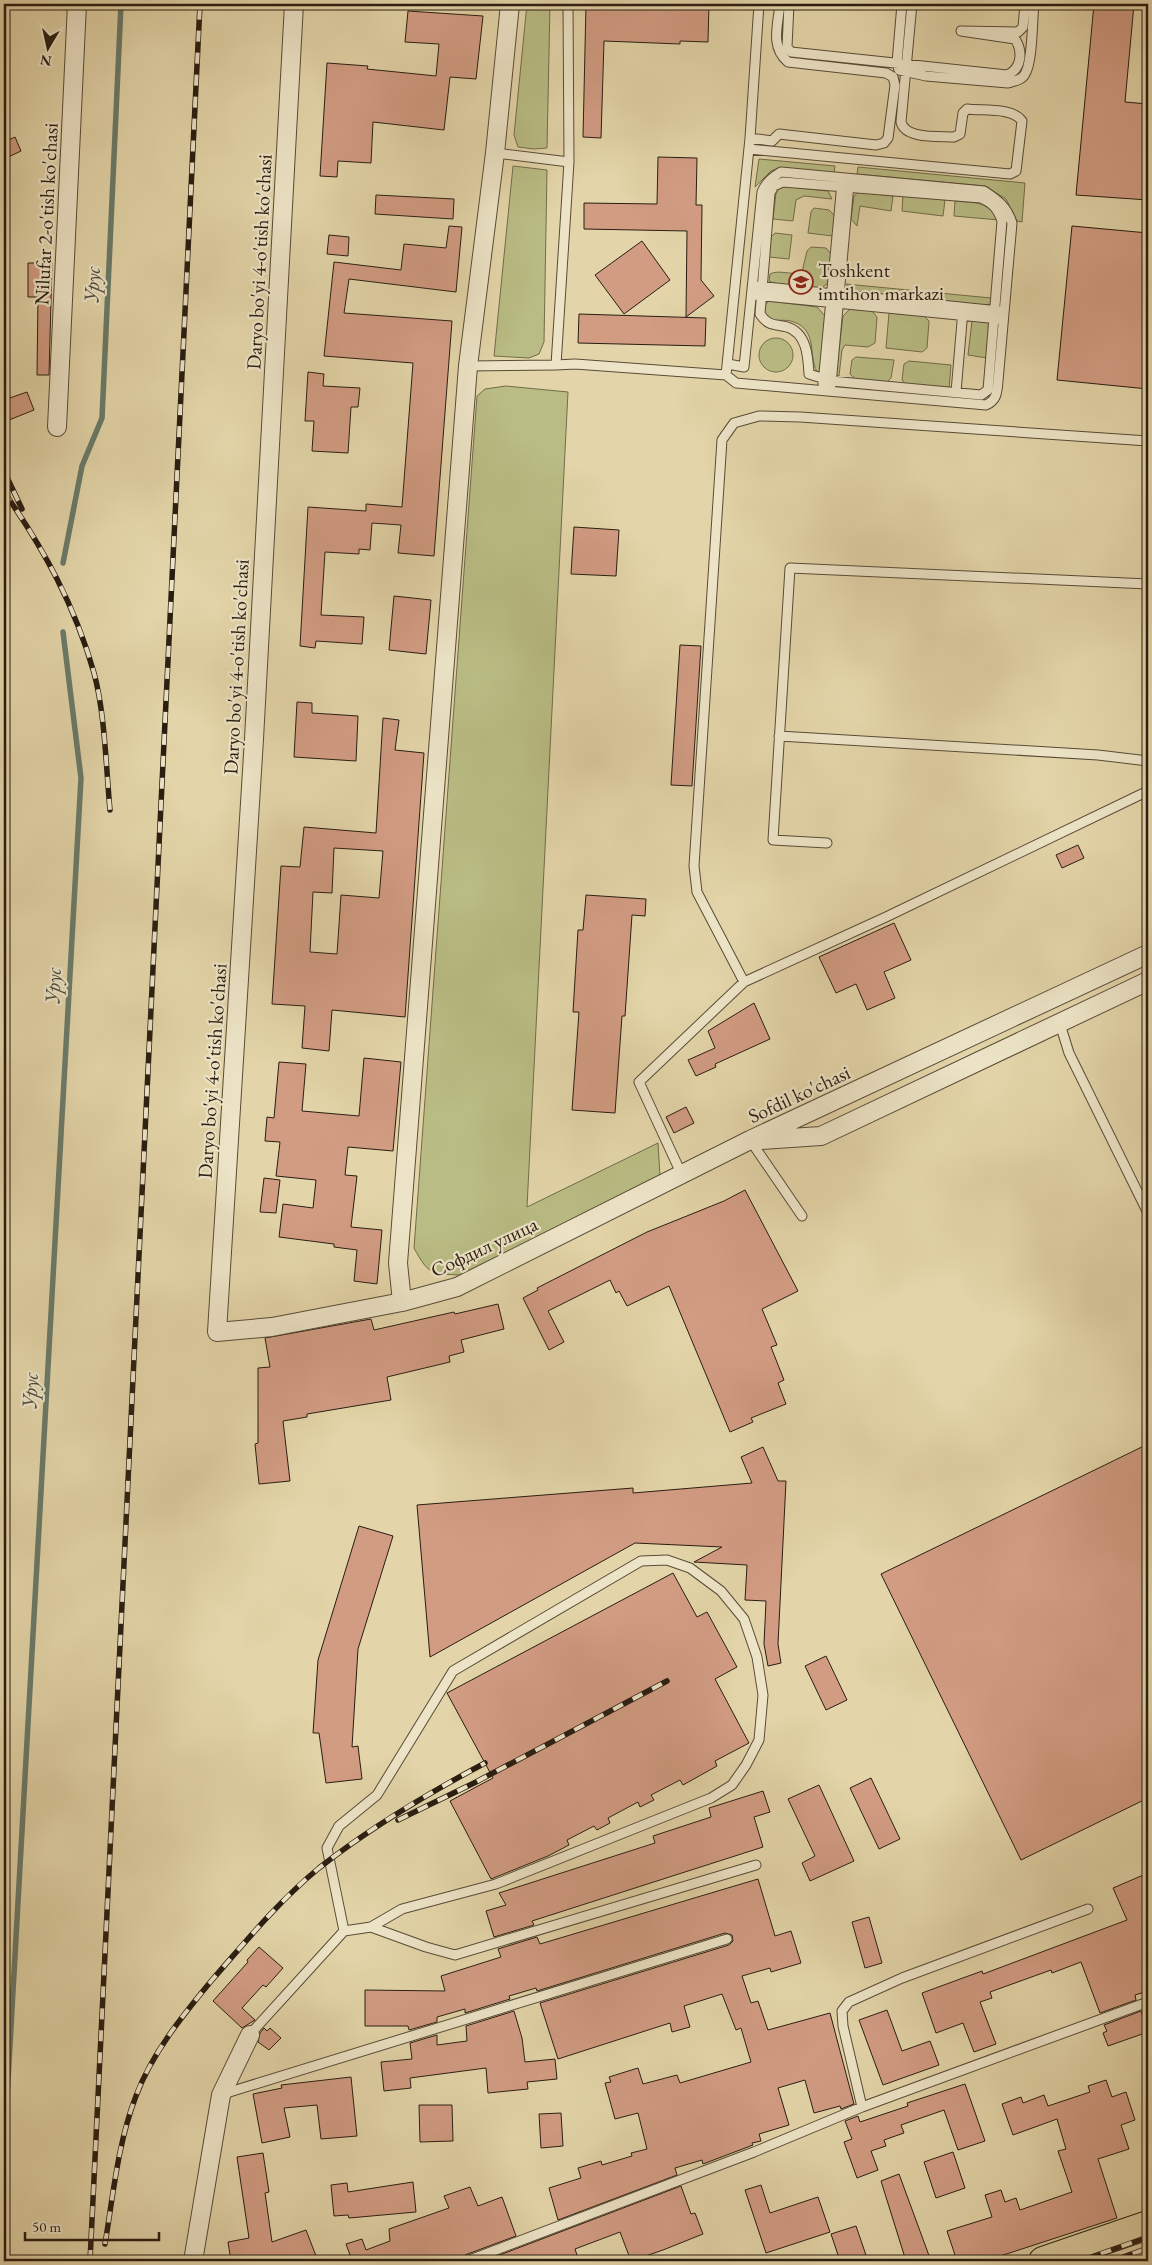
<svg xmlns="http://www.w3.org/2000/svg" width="1152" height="2265" viewBox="0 0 1152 2265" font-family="'EB Garamond',serif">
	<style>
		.green { fill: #b9bc84; stroke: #716c4a }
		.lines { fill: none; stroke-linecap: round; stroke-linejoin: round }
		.stream { stroke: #6a7b6a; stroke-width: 5.5 }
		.building { fill: #d29c83; stroke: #291d11; fill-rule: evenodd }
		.service-casing { stroke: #584b37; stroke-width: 11 }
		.minor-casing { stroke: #584b37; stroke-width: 20 }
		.primary-casing { stroke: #291d11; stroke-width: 30 }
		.service { stroke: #ede4c7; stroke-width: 9 }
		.minor { stroke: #ede4c7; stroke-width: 18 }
		.primary { stroke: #e3d5a9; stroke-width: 28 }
		.rail-casing { stroke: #291d11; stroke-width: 5.5 }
		.rail { stroke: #ede4c7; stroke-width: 4; stroke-dasharray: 11; stroke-linecap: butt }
		.labels { text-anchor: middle; stroke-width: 4.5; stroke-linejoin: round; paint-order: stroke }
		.street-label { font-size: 20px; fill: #291d11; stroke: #ede4c7 }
		.poi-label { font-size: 20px; fill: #291d11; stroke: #ede4c7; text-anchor: start }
		.water-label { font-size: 21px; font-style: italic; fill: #4a4c3d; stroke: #ede4c7 }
	</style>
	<rect width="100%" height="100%" fill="#e3d5a9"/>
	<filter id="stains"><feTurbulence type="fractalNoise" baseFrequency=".004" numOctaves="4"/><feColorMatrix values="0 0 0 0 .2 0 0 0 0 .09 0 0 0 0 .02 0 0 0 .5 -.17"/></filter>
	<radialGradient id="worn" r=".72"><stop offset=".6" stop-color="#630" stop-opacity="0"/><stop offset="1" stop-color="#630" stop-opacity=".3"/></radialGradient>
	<path class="green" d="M527,4H550L547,148L534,149L518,147L514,135Z
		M759,159L835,166L834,174L779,168L771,171L755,187Z
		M513,166L547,170L544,342L539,354L529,358L494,356Z
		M858,167L1025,183L1022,222L1017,221L1006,199L985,186L857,174Z
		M780,186L828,191L832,199L804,196L796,200L793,221L773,219L776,193Z
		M858,192L893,196L891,211L860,206L857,226L851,219L854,196Z
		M903,195L945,200L943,216L902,211Z
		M955,201C978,203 986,201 999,220L954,216Z
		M814,208L829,210L836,217L833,236L808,233L811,212Z
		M775,233L792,235L789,259L769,257L771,237Z
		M811,247L826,248L831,254L828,283L820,289L773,283L769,281L770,274C779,269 791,276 802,272L807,251Z
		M846,284L991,298L992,304L982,305L853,293Z
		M769,301L817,307L825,316L820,374L817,372C808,355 818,331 794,322C784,318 774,323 764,317L765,305Z
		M850,309L872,311L877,317L875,343L868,347L845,345L842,350L839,376L836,375L843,316Z
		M889,313L924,316L929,321L927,348L922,352L886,348Z
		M972,321L988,322L991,328L987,358L968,355Z
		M759 355a17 17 0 1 1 34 0a17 17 0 1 1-34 0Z
		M856,357L894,360L891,378L887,382L855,379L850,374L852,360Z
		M909,361L951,365L949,389L906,384L902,380L904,364Z
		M506,386L568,392L527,1207L658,1143L660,1176L460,1275C431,1274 428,1274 414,1248L477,396L485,389Z"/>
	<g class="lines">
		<path class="stream" d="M63,563L82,466L102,418L121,4
			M4,2152L81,778L63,632"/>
	</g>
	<path class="building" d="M586,4H709L708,42L680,41V44L604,41L601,138L583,137Z
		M1094,4H1134L1125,102L1148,104V200L1076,195Z
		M408,11L483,16L476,79L450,77L444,130L373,122L371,163L338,161L337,177L320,176L327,63L368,66L367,69L436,76L439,44L405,42Z
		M15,137L21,151L4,159V142Z
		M658,157L697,158L696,205H702L701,280L714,296L686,317L687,231L584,229V203L657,204Z
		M376,195L454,199L453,219L375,214Z
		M449,226L462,227L456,292L349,279L344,313L452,321L434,556L398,553L401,525L372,523L370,550L359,549V554L325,552L321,615L364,617L362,644L316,641L315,648L300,646L308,507L366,511V504L402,507L413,363L324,356L334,262L401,270L404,244L446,248Z
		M1072,226L1148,233V389L1057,380Z
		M329,235L349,237L348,256L327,254Z
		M642,241L670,280L624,314L595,275Z
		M28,263H52L49,375H37L38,297H28Z
		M579,314L706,318L705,346L578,343Z
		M308,372L324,374L323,386L360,388L358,407H351L348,453L312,451L314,421H305Z
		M27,392L34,410L4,422V400Z
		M574,527L619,530L616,576L571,574Z
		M394,596L431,600L426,654L389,650Z
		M680,645L701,646L692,786L671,785Z
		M297,702L312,703V713L358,716L356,761L294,757Z
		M383,718L399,720L395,750L424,753L405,1017L332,1010L329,1051L302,1048L305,1006L272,1004L281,866L300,867L304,827L376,833ZM334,848L383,851L379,898L341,895L337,954L310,952L313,892L332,893Z
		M1078,845L1084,858L1062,868L1056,855Z
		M586,895L646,899L645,916L632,915L625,1016H622L615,1113L572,1110L579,1012H573L578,930H583Z
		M894,923L911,960L884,972L895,998L867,1010L856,984L836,993L819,957Z
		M754,1003L770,1039L715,1064L716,1067L696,1076L688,1060L715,1048L708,1031Z
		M364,1058L401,1062L393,1151L348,1147L345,1175L357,1176L351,1227L382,1230L377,1284L354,1281L357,1250L334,1247V1244L279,1237L283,1204L313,1208L316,1180L276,1176L280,1142L265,1141L267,1117L274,1118L279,1062L306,1064L302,1111L359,1116Z
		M686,1107L694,1123L674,1133L666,1117Z
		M264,1178L280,1180L276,1213L260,1212Z
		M745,1190L798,1291L762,1309L777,1345L771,1347L784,1380L778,1383L786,1404L751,1418L753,1422L730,1432L669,1286L627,1306L619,1291L616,1293L610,1280L548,1311L564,1342L549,1350L523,1298L538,1290L537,1288L647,1232L724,1201Z
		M498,1304L504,1329L461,1340L464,1352L449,1356L450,1362L387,1377L391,1400L307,1414V1417L283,1421L290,1481L259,1484L255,1444L258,1443V1368L270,1367L265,1338L371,1319L374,1330L454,1312L455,1314Z
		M1148,1444V1798L1021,1860L881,1574Z
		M763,1447L778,1481H786L778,1644L781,1663L768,1666L764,1644L766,1601L745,1600L747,1565L694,1562L722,1547L635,1543L430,1657L417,1505L633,1488V1493L752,1483L741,1457Z
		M359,1526L393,1536L358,1649L352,1747L358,1746L362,1779L326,1783L319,1733H313L318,1660Z
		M673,1573L697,1617L707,1612L737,1667L715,1679L749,1743L715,1761L717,1766L683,1785L680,1780L651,1795L654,1800L640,1807L638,1802L608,1818L610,1823L597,1830L594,1826L567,1840L569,1845L548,1856L491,1879L450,1801L493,1778L447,1693Z
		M826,1656L847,1700L826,1710L805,1666Z
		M871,1778L900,1839L879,1849L850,1788Z
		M819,1785L854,1861L810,1881L802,1863L815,1856L788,1799Z
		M763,1791L770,1812L754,1817L763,1847L532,1921L534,1925L494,1937L486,1911L506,1905L499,1893L655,1843L653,1836L711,1817L709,1808Z
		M1148,1873V1991L1135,1995L1136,2000L1100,2013L1081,1962L1052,1973L1051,1970L990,1992L992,1998L980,2002L996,2044L974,2052L963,2023L936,2033L922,1993L982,1971L983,1974L1127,1920L1113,1888Z
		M758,1879L775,1936L791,1931L801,1963L771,1972L770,1968L742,1976L751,2003L758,2001L768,2030L830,2013L854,2104L841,2109L840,2106L814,2113L805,2080L778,2088L789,2125L759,2134L761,2141L752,2143L753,2145L703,2164L702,2160L675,2168L677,2175L558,2220L549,2188L581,2178L578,2168L601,2161L602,2165L632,2156L631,2153L647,2149L638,2113L615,2119L605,2083L611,2082L609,2077L638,2068L643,2084L677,2075L680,2083L751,2062L741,2028L736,2030L722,1994L684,2006L690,2027L672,2032L670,2023L558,2059L540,2003L729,1945L733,1941L732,1935L725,1933L537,1991L536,1988L509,1996L510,1999L465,2013V2009L437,2017V2022L409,2030L408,2026H365V1990L445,1991L441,1976L501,1957L498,1949L537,1937L540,1944Z
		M869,1917L882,1963L865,1968L852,1922Z
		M259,1947L283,1968L266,1987L263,1985L242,2008L255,2020L242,2028L213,2001L248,1962L247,1960Z
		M887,2010L902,2051L930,2041L939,2065L883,2085L859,2020Z
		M514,2011L522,2038L525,2062L555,2059L557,2079L527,2082L528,2089L488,2093L486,2068L410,2078L411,2088L384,2091L381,2062L412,2059L410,2043L437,2035V2045L467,2041L466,2026Z
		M1141,2011L1148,2032L1108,2046L1103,2033L1107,2031L1104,2025Z
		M264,2028L267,2031L270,2028L281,2038L269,2050L258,2042L260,2033Z
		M351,2077L357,2136L321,2139L317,2105L284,2108L290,2137L262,2143L253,2094L282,2088L281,2085Z
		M1106,2080L1112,2097L1126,2092L1135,2120L1121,2125L1129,2149L1098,2159L1117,2218L985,2261H957L947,2231L992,2217L985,2195L1001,2190L1005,2202L1016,2198L1020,2210L1072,2192L1058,2151L1066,2149L1057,2119L1013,2135L1002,2104L1021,2097L1023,2103L1044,2095L1048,2106L1090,2092L1088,2086Z
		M965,2084L985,2141L958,2150L944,2110L901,2125L904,2133L884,2140L886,2146L871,2151L878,2170L857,2178L844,2142L852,2139L845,2121L858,2116L860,2122L908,2106L907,2103Z
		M419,2105H452L453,2141L420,2142Z
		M561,2113L563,2146L541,2148L539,2114Z
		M953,2152L965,2188L936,2198L924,2162Z
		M263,2153L269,2192L265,2193L272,2242L306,2230L318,2261H231L228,2242L249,2238L237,2157Z
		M899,2174L931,2261H906L881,2181Z
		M413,2182L416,2212L349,2218L348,2215L334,2216L331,2185L347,2183L348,2192Z
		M761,2185L770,2213L818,2197L830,2232L766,2253L745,2190Z
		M681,2186L691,2214L695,2213L703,2234L663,2250L631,2261L620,2232L575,2249L579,2261H484Z
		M470,2187L478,2206L502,2197L516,2236L465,2255L461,2261H339L350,2255L346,2244L362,2239L366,2250L390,2241L389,2229L449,2208L444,2196Z
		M856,2226L868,2261H840L831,2234Z"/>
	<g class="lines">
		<g class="service-casing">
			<path id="service" d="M789,4L787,47L791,52L1007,75C1022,69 1023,51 1015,39L961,31L1018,32L1023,27L1025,4
				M902,4L897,63L899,70L926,76L1008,83C1015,81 1022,80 1025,74C1033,61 1032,20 1034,4
				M750,138L772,141L779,134L876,145L884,143L888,138L895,85L893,77L886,73L788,62C770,47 778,25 780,4
				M749,149L1010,174L1016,171L1022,121C1012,107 983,111 967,109L963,113L960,134L954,137C938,136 905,139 901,122L912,4
				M495,153L569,162
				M783,182L981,198C993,203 998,209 1002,221L988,390L981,395L831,381L809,374C808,357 807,333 787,327C774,324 768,326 760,314L770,193L774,186Z
				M756,286L999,311
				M755,295L999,319
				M556,365L575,364L726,375L750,138L759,4
				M468,366L556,365L569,162L568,4
				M726,375L736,383L986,405C997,400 997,392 998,381L1012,223C1007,207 998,200 984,191L781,172C773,177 766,182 762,192L744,367L728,364
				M823,384L842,183
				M831,385L849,184
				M956,392L963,310
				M779,736L1098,755L1148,761
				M827,843L773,840L790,568L1148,584
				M744,982L697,892L694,866L722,440L734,423L759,416L800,417L1148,441
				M1060,1024L1069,1053L1148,1213
				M750,1140L802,1216
				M681,1173L639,1082L744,982L886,917L1148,791
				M344,1931L327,1848L339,1826L377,1795L453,1671L641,1561L667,1560L690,1568L721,1591L744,1619L757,1657L763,1695L759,1740L746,1765L732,1785L711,1798L496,1884L402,1909L371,1927
				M253,2031L344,1931L371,1927L426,1947L455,1955L756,1865
				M223,2094L727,1939
				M862,2107L843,2026L842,2011L849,2002L902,1978L1088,1909
				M467,2261L754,2152L862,2107L1148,2002"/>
		</g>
		<g class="minor-casing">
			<path id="minor" d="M294,4L254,739L217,1332L272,1327L402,1302L457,1287L750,1140L1148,954
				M57,427L77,4
				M760,1140L821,1136L1148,981
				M402,1302L398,1263L468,366L495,153L510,4
				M193,2261L221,2095L250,2035"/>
		</g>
		<g class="primary-casing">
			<path id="primary" d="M1043,2261L1148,2225"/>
		</g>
		<use href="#service" class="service"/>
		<use href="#minor" class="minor"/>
		<use href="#primary" class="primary"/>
		<g class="rail-casing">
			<path id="rail" d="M4,471L22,509
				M4,492C44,549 75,606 94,673C105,713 106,768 110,810
				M398,1820L474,1783L667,1681
				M105,2244C113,2196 118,2142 136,2096C152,2053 183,2015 212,1980C246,1941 279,1901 319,1868C371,1827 427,1794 485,1763
				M90,2261L200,4
				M1080,2261L1148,2237
				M1112,2261L1148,2248"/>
		</g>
		<use href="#rail" class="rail"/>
	</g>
	<defs>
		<g id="school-ring" transform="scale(1.25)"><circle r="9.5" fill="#ede4c7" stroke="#8f2418" stroke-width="1.5"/><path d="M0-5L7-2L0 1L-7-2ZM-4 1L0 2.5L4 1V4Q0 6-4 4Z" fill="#8f2418"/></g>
	</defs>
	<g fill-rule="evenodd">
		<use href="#school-ring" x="801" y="282"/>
	</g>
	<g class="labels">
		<g class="street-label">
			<text transform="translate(46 214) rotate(-87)" y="7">Nilufar 2-o'tish ko'chasi</text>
			<text transform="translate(259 262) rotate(-87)" y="7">Daryo bo'yi 4-o'tish ko'chasi</text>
			<text transform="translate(236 667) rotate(-87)" y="7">Daryo bo'yi 4-o'tish ko'chasi</text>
			<text transform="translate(212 1071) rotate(-86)" y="7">Daryo bo'yi 4-o'tish ko'chasi</text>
			<text transform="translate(799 1094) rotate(-25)" y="7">Sofdil ko'chasi</text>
			<text transform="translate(484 1247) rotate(-25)" y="7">Софдил улица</text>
		</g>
		<g class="poi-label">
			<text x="818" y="277">Toshkent<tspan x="818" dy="23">imtihon markazi</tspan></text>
		</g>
		<g class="water-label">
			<text transform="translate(92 285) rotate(-87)" y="7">Урус</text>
			<text transform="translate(53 986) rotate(-87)" y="7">Урус</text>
			<text transform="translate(30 1391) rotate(-87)" y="7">Урус</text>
		</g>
	</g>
	<rect width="1152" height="2265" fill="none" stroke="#e3d5a9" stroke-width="20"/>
	<rect x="5" y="5" width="1142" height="2255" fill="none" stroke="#291d11" stroke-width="2.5"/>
	<rect x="10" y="10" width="1132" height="2245" fill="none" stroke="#291d11"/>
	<g transform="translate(48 48) rotate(189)" stroke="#ede4c7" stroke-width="4" paint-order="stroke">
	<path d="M0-4L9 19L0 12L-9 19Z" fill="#291d11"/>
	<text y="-8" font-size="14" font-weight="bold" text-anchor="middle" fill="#291d11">N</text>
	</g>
	<path d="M25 2232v8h134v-8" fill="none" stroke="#291d11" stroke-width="2.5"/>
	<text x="32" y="2232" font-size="15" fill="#291d11" stroke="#ede4c7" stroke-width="4" paint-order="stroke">50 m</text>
	<rect width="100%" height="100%" filter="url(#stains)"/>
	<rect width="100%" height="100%" fill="url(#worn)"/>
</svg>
